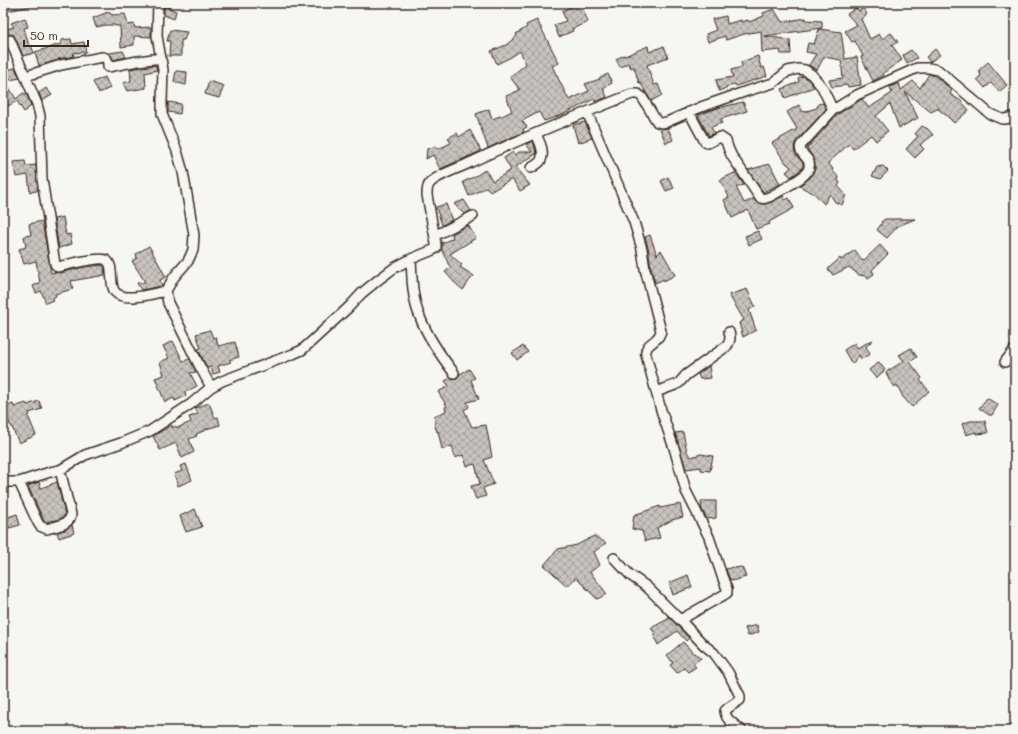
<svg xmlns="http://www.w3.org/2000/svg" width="1018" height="734" viewBox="0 0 1018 734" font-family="Mali,sans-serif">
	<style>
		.building { fill: url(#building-cross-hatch); stroke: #3b2a1e }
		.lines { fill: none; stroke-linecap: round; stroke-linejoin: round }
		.street-casing { stroke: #3b2a1e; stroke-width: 12 }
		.street { stroke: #f6f6f2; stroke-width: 9 }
	</style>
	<defs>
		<pattern id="building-cross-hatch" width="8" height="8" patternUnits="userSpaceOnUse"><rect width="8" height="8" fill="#c8c3be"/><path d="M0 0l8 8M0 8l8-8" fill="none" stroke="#a49f9a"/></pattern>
	</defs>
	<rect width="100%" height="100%" fill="#f6f6f2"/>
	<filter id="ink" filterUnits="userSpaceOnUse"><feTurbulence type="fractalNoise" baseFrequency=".025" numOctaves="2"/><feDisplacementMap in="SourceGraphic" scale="8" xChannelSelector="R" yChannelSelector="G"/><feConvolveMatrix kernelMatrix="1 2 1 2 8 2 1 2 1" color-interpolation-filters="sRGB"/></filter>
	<g filter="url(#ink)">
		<path class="building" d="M3,3H31V6L3,12Z
			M579,3H594L583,9L588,22L572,29L573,31L559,37L554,25L566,21L562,11Z
			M164,6L176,11L174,19L164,15Z
			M856,8L859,11L863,8L867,14L861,19L870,39L879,34L882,39L891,33L898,42L892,45L902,60L883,73L884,75L873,81L861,57L863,56L855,41L852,42L845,31L857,25L847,14Z
			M774,9L782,22L806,18V20L822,21V28L765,36L790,40L791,54H781L780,50L762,52L761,31L744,34L726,40L725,36L708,42L706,34L716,30L712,19L726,16L727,24L741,20V22L748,20L749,22L764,16L763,13Z
			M108,12L113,15L125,14L128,25L134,24L135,28L151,27V37L134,36V45L121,47L120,26H115V25H106L96,27L93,18Z
			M25,18L28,27L24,28L29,46L31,45L34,53L23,56L14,35L10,34L7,35L3,40V30L14,27L11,23Z
			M537,20L559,63L552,66L569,100L589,91L585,84L600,79L599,78L608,74L612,83L603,88L607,97L595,102L594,99L562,115L544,121L539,112L522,121L527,127L523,129L524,132L488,148L476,114L489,109L492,119L500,116V117L512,111L506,96L520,90L510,77L526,64L520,51L511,57L497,64L491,51L506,45L517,36L516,34L527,27L526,25Z
			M819,29L841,32L845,59L857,57L861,85L848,87L847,85L832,87L829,80L843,78L841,60L824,57L817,70L809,65L816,54L806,52L808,43L814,44Z
			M170,30L187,32L184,40H181V56H169L170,41H167Z
			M71,39L72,44L84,42L86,52L73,53L74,56L58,59V60L39,66L35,52L61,44V40Z
			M648,46L649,52L664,46L668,57L647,65L654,85L658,84L662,95L651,101L640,82L639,83L634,67L631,68L628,63L620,67L616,59L624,55L625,56Z
			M935,49L940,55L930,62L926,57Z
			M911,50L917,58L907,63L903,55Z
			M123,51L126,57L113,60L109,53Z
			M758,56L761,68L764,67L767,76L736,86L735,84L719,91L716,80L733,77L731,70L742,67L741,62Z
			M988,62L1007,85L999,92L991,83L985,88L977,79L981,76L979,70Z
			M156,65L157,70L145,73L146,88L127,91L123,83L131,81L130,69Z
			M15,68L20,78L5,81L16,99L23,93L27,95L31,106L24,112L17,101L8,106L3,97V71Z
			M176,71L187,72L186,85L174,82Z
			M929,74L935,76L952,90L950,94L961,101L969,110L954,123L948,117L938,109L939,108L931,112L905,92L918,118L899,128L890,104L876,116L888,131L876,141L871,135L853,149L849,144L828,163L833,169L832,170L839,178L838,180L840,183L838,186L846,195L842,205L835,202L830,194L824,204L815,194L799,186L810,178L815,169V164L814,159L807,148L837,115L862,99L869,108L892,93L890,87L899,83L901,90L913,81L920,88Z
			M803,76L808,79L814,87L785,98L782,89L799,82L798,78Z
			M105,77L110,88L99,93L93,82Z
			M209,81L224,86L219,98L205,94Z
			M46,88L52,95L42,101L39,93Z
			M168,102L181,104L180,114L168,112Z
			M743,102L747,111L721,119L722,123L711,127L714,133L709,136L698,115L718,108Z
			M823,103L826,109L795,143L794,148L795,153L803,163V167L798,172L791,177L786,172L791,167L786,163L772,143L797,129L787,112L799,105L803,112L817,108L818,104Z
			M585,122L592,138L578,143L573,125Z
			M922,126L928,129L933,135L920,145L924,149L915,158L906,149L918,136L915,134Z
			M668,128L673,140L666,143L660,129Z
			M470,130L481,151L440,169L433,155L426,159L427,149L436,146L438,149L451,143L448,138L457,133L459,137Z
			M533,141L535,148L536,154L515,167L530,185L520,191L512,179L490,192L487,187L469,196L463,182L474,177L485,170L493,181L511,170L504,158L513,152L515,155L519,152H532L526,144Z
			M25,161L26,166L36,165L38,190L36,191L30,192L28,175L16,177L13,162Z
			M770,164L780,184L763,192L748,170Z
			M883,166L888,171L880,179L872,176L877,167Z
			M734,173H736L744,185L736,187L744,203L754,199L757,203L766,204L772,202L783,196L785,200L789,198L794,208L769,222L770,224L756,229L748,210L732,218L724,200L729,197L720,180Z
			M668,177L674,188L666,191L661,181Z
			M464,200L471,211L464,214L454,204Z
			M446,204L452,220L442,225L436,207Z
			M63,217L66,235L70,234L72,244L59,248L54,219Z
			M885,219H915L898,226L887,238L877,230L882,223L881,222Z
			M42,221L51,273L55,272L60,273L84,267L102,265L104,267L105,275L71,281L73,289L55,294L56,296L52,298L53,300L46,303L41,291L36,293L33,286L40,283L36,261L24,264L19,249L26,247L24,236L31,235L29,224Z
			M468,225L476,238L450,254L462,265L460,267L474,276L469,281L463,290L454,282L445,272L451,267L448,264V263L442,250V243L453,238L452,234Z
			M758,231L762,239L749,245L745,236Z
			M650,235L657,255L661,250L675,275L664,281V279L655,283L651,268L648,247L645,237Z
			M880,245L888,254L872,270L874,274L868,278L865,276L859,275L849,267L833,275L828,269L840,258L841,260L855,250L863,261Z
			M149,246L166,277L160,280L162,286L141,290L137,283L145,282L132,261L137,258L136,254Z
			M747,289L755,306L749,310L756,330L743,337L739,323L744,320L729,295Z
			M210,330L213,338L216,337L218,346L235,342L239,357L229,360L231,362L218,366L220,372L213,374L211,367L207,368L198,349L201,348L196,334Z
			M873,340L866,347L870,354L861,359L859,355L852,364L844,350L855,343L857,348Z
			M173,341L183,361L190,359L196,372L190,373L197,386L185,392L186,396L175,401L174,398L165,402L155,378L164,375L160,362L169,358L163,346Z
			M523,346L528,352L517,360L512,353Z
			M911,348L917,357L910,362L922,378L920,380L929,391L912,407L903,397L897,385L895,387L889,380L886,372L904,361L899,355Z
			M879,362L885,370L876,378L869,370Z
			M709,366L711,378L700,379L698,374Z
			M469,369L475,378L471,380L479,399L467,402L469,407L464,410L472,427L486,425L492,457L484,460L494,484L483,488L486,496L476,499L471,486L480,484L475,464L467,466L463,455L455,458L452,446L442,449L438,431L437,432L434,423H436L434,416L446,411L445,407L447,406L438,392L449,386L445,381L451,378L454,379L457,378L460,374Z
			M987,398L998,405L992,415H989L979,408Z
			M39,401L42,409L29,413L30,415L28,416L36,435L19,443L11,425H10L4,407L13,404L14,407L26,403L27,405Z
			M209,403L215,418L218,417L220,425L206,429V430L196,434L197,436L189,439L194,452L182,458L176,443L160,450L153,436L172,425L173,428L176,426L177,428L191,422L189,417L198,414L195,408Z
			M970,421H985L988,433L976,434V432L966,435L962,424Z
			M683,432L687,452L691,457L701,454L713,456L710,471L701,470V467L686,469L675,433Z
			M186,464L192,480L178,486L174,474L182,471L180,466Z
			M39,482L41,488L57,482L65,514L62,518L54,521L53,520L47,522L44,521L28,486Z
			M701,501H716V518L707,519L702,510Z
			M680,504L683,517L672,520L657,528L660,538L645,541L642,531L632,529L634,515L660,506V508Z
			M195,509L202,527L186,532L180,516Z
			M17,514L20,525L9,528L5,518Z
			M72,525L74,533L59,538L57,532L65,530Z
			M594,536L606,543L594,552L600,565L590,572L607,594L597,599L576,578L567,586L544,565L558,549L577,545Z
			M733,567L734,568L742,567L746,577L732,581L731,580H730L726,569Z
			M688,575L692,587L673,595L669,583Z
			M670,618L689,638L686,641L677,631L658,645L654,636L656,635L651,628Z
			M757,625L759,632L748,636L745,628Z
			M683,642L694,654L695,653L701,658L693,664L696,667L688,672L684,668L677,673L670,665L673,663L667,655Z"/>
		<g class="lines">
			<g class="street-casing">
				<path id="street" d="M158,3L157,36L163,70L162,101V114L177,151L183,172L194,235L193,250L188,261L174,277L166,291L168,303L199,365L211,387
					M10,40L37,104L40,116L42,179L55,264L58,267C65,265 101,256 106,260C110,262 111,268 111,271C112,278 111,287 115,292C125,303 154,293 166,291
					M26,76L61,65L102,57C108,57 108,62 108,67L138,61L161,58
					M587,112L634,222L642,249L645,269L661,331C659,343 644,342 646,355L661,410L675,451L686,491L709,537L722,576L727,589V593L680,620L647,587L630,575L614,558
					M689,112L705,142L708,143L720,137L726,141C730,156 734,159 742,171C748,180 754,189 760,198C762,198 764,199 766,198C772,197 796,181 802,177C805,174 809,171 809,167C812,157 797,155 801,145L833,110
					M531,168C534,166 540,163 541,160C545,151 539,141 536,134
					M435,235L438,234L473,216
					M411,259C412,278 412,299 420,317C428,338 441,356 454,373
					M1005,362L1015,349
					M656,392L675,385L679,383L686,375L727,346C730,341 731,338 729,332
					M3,482H19L50,472L60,470L85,455L121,443L150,431L191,404L211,387L222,381L293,354L302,350L312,341L349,307L362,293L378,280L394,268L411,259L433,250L436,248V244L427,195C427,191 427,186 430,183C436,176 456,169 465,165C520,139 576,116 632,94H638L642,97L657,122L661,123L667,122L701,107L747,91L773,83L788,71L798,69L805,70L812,75L822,87L833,110L857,95L917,68H929L938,70L990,114L1002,119H1005L1015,117
					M19,482L37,521L40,526L47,529C55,526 71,525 71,514L60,470
					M680,620L704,645L714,653L728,672L740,696V700L728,708L725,711C726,722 736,724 742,731"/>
			</g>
			<use href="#street" class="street"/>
		</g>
	</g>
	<rect width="1018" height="734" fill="none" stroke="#f6f6f2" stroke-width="16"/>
	<rect x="8" y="8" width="1002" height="718" fill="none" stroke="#3b2a1e" stroke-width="1.5" filter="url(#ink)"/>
	<path d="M24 40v6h64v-6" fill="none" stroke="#3b2a1e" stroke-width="2"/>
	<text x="30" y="40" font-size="12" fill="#3b2a1e" stroke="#f6f6f2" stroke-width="3" paint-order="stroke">50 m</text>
</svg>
